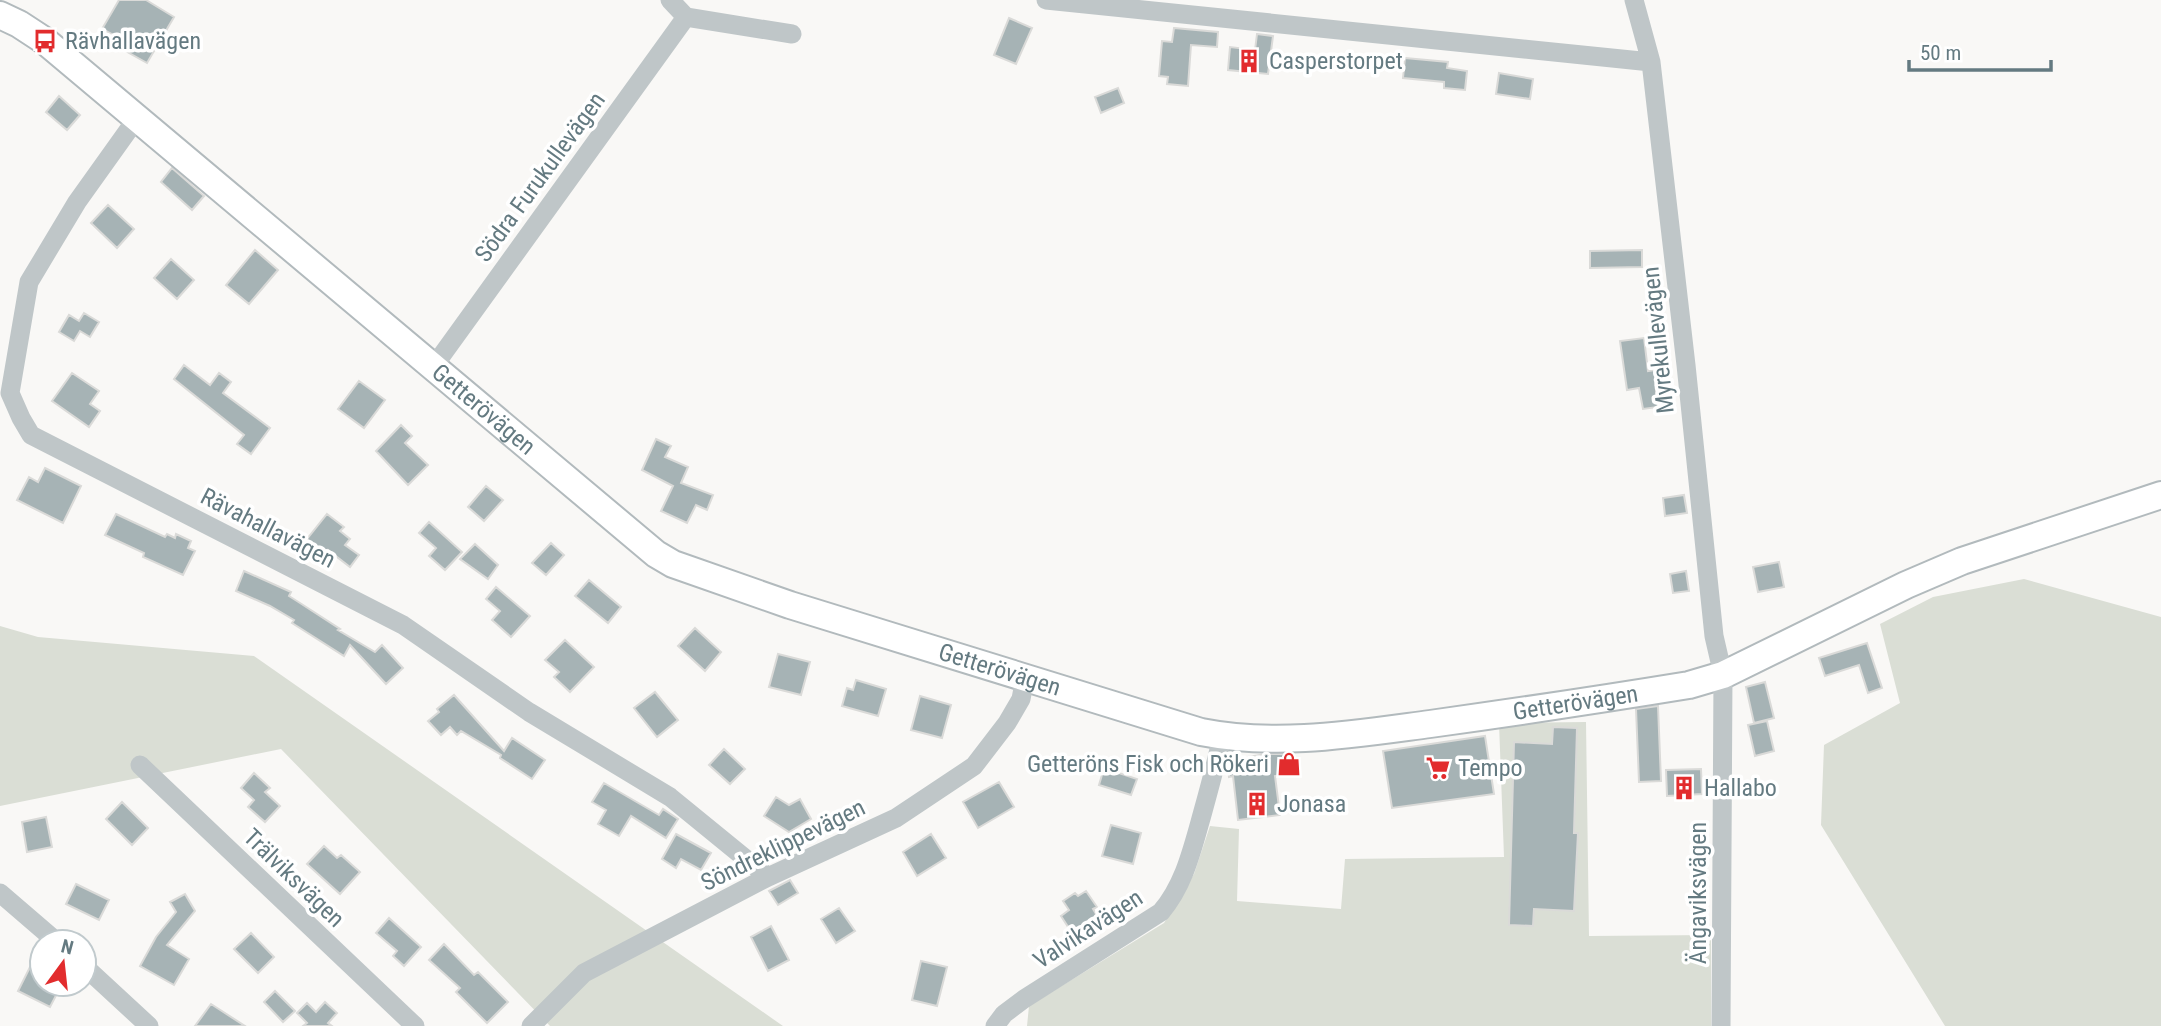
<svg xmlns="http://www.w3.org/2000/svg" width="2161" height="1026" viewBox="0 0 2161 1026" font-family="'Roboto Condensed',sans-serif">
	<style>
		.green { fill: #daded5 }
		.building { fill: #a6b3b5; stroke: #dadad8; stroke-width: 2 }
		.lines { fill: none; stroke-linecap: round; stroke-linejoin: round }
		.secondary-casing { stroke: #b2babd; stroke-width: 30 }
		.street { stroke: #bfc6c8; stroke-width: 19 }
		.secondary { stroke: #fff; stroke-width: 26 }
		.labels { text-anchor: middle; stroke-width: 7; stroke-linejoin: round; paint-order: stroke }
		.poi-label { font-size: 24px; fill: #647a81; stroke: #fff; text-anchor: start }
		.street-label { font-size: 24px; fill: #647a81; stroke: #fff }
	</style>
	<rect width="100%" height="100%" fill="#f9f8f6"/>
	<path class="green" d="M2024,579L2161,617V1026H1945L1821,825L1824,745L1900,703L1880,624L1933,597Z
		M0,626L38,637L254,656L783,1026H550L281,749L0,806Z
		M1586,722L1589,936L1711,935V1026H1027L1029,1006L1164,923L1194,874L1210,826L1239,829L1237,901L1341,909L1345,859L1504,857L1499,723Z"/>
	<path class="building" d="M119,0H146L174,17L147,63L115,45L119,38L102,29Z
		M1009,18L1032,28L1016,64L994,55Z
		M1174,28L1218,32L1217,47L1191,45L1188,86L1167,84L1168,77L1159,76L1162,41L1172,42Z
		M1257,34L1273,36L1268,74L1228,70L1230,47L1255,50Z
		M1405,58L1448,62L1447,68L1467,71L1465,90L1444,88V82L1403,78Z
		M1499,73L1533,79L1530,99L1496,94Z
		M1118,88L1124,103L1101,113L1095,97Z
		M59,96L80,115L67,130L46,112Z
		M172,168L204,196L192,210L161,182Z
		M108,205L134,229L117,248L91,223Z
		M255,250L278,270L249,304L226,285Z
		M1642,250V267L1590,268V251Z
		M171,259L194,280L177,299L154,278Z
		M84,313L99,322L90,337L80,331L74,341L59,332L69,315L79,321Z
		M1644,338L1648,371L1661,369L1665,389L1656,390L1658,407L1643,409L1639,388L1627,390L1620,341Z
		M184,365L210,385L219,373L231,382L223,393L270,428L251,454L237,444L244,435L174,379Z
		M72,373L99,391L90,404L100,411L89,427L52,401Z
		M359,381L385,400L364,428L338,409Z
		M401,425L412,436L405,443L428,465L408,485L376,451Z
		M656,439L671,446L665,457L688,467L681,483L713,495L707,510L696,505L687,523L661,511L673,486L642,470Z
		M45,468L81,486L63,523L17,500L29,477L38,482Z
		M486,486L503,500L484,521L468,507Z
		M1684,495L1687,513L1665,516L1663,498Z
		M116,514L165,537L167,534L175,538L176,534L191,541L188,548L195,551L183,575L143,557L144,553L105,535Z
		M327,514L344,527L340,531L350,539L345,545L359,555L350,567L328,550L326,553L307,539Z
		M429,522L462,552L445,570L429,556L436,548L419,533Z
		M551,543L564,555L546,575L532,563Z
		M475,544L498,565L488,579L460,559Z
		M1779,562L1784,587L1758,592L1753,567Z
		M244,571L291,592L289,596L300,603L340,629L338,630L375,652L382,645L403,668L386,684L350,645L344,656L292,623L294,620L270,606L236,591Z
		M1686,571L1689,591L1673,593L1670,574Z
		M589,580L621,607L608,623L575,596Z
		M496,587L530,616L511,637L492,620L500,611L486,599Z
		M695,628L721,652L705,671L678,646Z
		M565,640L594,667L570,692L554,677L559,672L545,660Z
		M1867,643L1882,688L1868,693L1859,665L1825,676L1819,658Z
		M778,654L810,662L801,695L769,687Z
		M856,680L886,689L878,716L842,706L847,688L853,690Z
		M1765,682L1774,718L1754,723L1746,687Z
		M655,692L678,720L657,737L634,708Z
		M454,695L504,751L512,738L545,760L532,779L500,758L501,755L461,731L457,735L450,727L441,735L428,721L439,712L437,709Z
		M920,696L951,705L942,738L911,730Z
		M1658,706L1661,781L1639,782L1636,709Z
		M1767,721L1774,751L1755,756L1748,725Z
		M1553,727L1577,728L1574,833H1578L1574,911L1534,909L1533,926L1509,925L1514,742L1552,744Z
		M1485,736L1494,794L1392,808L1383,751Z
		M724,749L745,769L730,784L709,765Z
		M1266,754H1293L1295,773L1275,776L1280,815L1238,820L1233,776L1229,777L1228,767L1229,760Z
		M1104,768L1137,779L1131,795L1099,785Z
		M1701,769L1702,794L1667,796L1666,770Z
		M254,773L270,788L265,792L280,806L265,822L248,807L254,800L241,788Z
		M999,782L1014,807L978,828L963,802Z
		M604,783L659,815L663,809L678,819L666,838L631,816L619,836L598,824L606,810L592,802Z
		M776,797L789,805L800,799L811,819L789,832L764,816Z
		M122,802L148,828L132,845L106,819Z
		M46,817L52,847L27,852L22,822Z
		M1111,825L1141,833L1133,864L1102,856Z
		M676,834L711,853L701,870L681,859L676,868L662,859Z
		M931,834L946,858L917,876L903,852Z
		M324,846L337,858L341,855L360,872L340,894L307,864Z
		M790,880L798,893L778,905L769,891Z
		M76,884L109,900L99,920L66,904Z
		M1086,891L1097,907L1093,909L1099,919L1074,936L1061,916L1069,910L1063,901L1075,893L1078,896Z
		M185,894L195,911L167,945L189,959L174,985L140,966L156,937L176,912L170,902Z
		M839,908L855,931L836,943L821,919Z
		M389,918L421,947L404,966L393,956L397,951L376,933Z
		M771,926L789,960L768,971L751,937Z
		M251,933L274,957L258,973L234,949Z
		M444,944L474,975L478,972L508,1002L487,1023L456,992L460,988L429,960Z
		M921,961L947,967L937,1006L912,1000Z
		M30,967L42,973V984H62L50,1007L18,991Z
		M275,991L295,1011L283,1022L264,1002Z
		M325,1002L337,1013L328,1023L332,1026H303L307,1023L297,1013L307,1003L316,1012Z
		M211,1004L245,1026H195Z"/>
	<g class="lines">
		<g class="secondary-casing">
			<g id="secondary">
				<path id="s1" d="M0,15L19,24L45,41L656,554L673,564L790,605L1201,732C1277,747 1354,734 1430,724C1516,712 1603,699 1689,685L1723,675L1906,585L1962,561L2161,495"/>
			</g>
		</g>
		<path class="street" d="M670,0L686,17L792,34
			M1046,0L1651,62
			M1634,0L1651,62L1686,365L1714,636L1723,675L1721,1026
			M137,118L77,202L29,282L10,393L21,418L31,435L403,625L529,712L670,797L768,877
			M434,366L686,17
			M140,765L415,1026
			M0,893L57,942
			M84,966L149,1026
			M531,1026L584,973L768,877L896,818L974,766L1007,723L1021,699L1025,678
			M995,1026L1004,1014L1024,999L1161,912C1183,886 1191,854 1200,822C1208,793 1216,765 1222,736"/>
		<use href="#secondary" class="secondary"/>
	</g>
	<defs>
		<g id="bus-bare" transform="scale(1.89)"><path d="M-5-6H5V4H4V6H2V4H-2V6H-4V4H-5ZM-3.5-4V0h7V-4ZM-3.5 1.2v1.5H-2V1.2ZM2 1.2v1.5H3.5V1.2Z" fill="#e22c2d" stroke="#fff" stroke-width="2.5" paint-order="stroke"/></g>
		<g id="building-bare" transform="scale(1.89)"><path d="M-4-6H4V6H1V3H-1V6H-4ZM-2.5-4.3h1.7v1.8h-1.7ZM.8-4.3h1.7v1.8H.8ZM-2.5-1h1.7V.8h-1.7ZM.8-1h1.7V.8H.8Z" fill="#e22c2d" stroke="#fff" stroke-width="2.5" paint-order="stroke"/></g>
		<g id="shop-bare" transform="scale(1.89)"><path d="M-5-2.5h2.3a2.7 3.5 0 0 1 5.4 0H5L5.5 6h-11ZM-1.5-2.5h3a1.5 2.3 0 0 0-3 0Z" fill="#e22c2d" stroke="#fff" stroke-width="2.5" paint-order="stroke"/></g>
		<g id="supermarket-bare" transform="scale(1.89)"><path d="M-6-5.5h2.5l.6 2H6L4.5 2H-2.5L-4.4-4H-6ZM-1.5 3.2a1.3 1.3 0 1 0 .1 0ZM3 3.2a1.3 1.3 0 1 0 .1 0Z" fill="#e22c2d" stroke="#fff" stroke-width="2.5" paint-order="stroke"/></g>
	</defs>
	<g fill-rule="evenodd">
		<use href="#bus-bare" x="45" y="41"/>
		<use href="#building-bare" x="1249" y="61"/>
		<use href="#shop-bare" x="1289" y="764"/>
		<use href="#supermarket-bare" x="1438" y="768"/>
		<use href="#building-bare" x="1684" y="788"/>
		<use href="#building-bare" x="1257" y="804"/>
	</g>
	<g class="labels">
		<g class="poi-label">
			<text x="65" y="49">Rävhallavägen</text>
			<text x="1269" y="69">Casperstorpet</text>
			<text x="1269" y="772" text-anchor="end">Getteröns Fisk och Rökeri</text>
			<text x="1458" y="776">Tempo</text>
			<text x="1704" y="796">Hallabo</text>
			<text x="1277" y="812">Jonasa</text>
		</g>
		<g class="street-label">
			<text transform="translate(540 177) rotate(-54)" y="8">Södra Furukullevägen</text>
			<text transform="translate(1658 340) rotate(-96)" y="8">Myrekullevägen</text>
			<text dy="8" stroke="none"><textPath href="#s1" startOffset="625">Getterövägen</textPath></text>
			<text transform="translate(268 528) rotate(27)" y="8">Rävahallavägen</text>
			<text dy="8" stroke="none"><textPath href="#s1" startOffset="1213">Getterövägen</textPath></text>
			<text dy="8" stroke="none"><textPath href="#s1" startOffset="1801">Getterövägen</textPath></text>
			<text transform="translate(783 845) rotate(-26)" y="8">Söndreklippevägen</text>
			<text transform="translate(294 878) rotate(44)" y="8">Trälviksvägen</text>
			<text transform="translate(1698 893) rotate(-90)" y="8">Ängaviksvägen</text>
			<text transform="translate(1088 929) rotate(-33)" y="8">Valvikavägen</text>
		</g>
	</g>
	<g transform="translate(63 963) rotate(15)"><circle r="33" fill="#ffffff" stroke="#c1cacd" stroke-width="2"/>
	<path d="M0-5L12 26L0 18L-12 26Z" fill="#e22c2d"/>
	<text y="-10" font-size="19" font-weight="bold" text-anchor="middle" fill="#647a81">N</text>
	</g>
	<path d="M1909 60v10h142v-10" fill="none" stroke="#647a81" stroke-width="3.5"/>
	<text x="1920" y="60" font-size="21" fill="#647a81" stroke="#ffffff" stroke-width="5" paint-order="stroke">50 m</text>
</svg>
